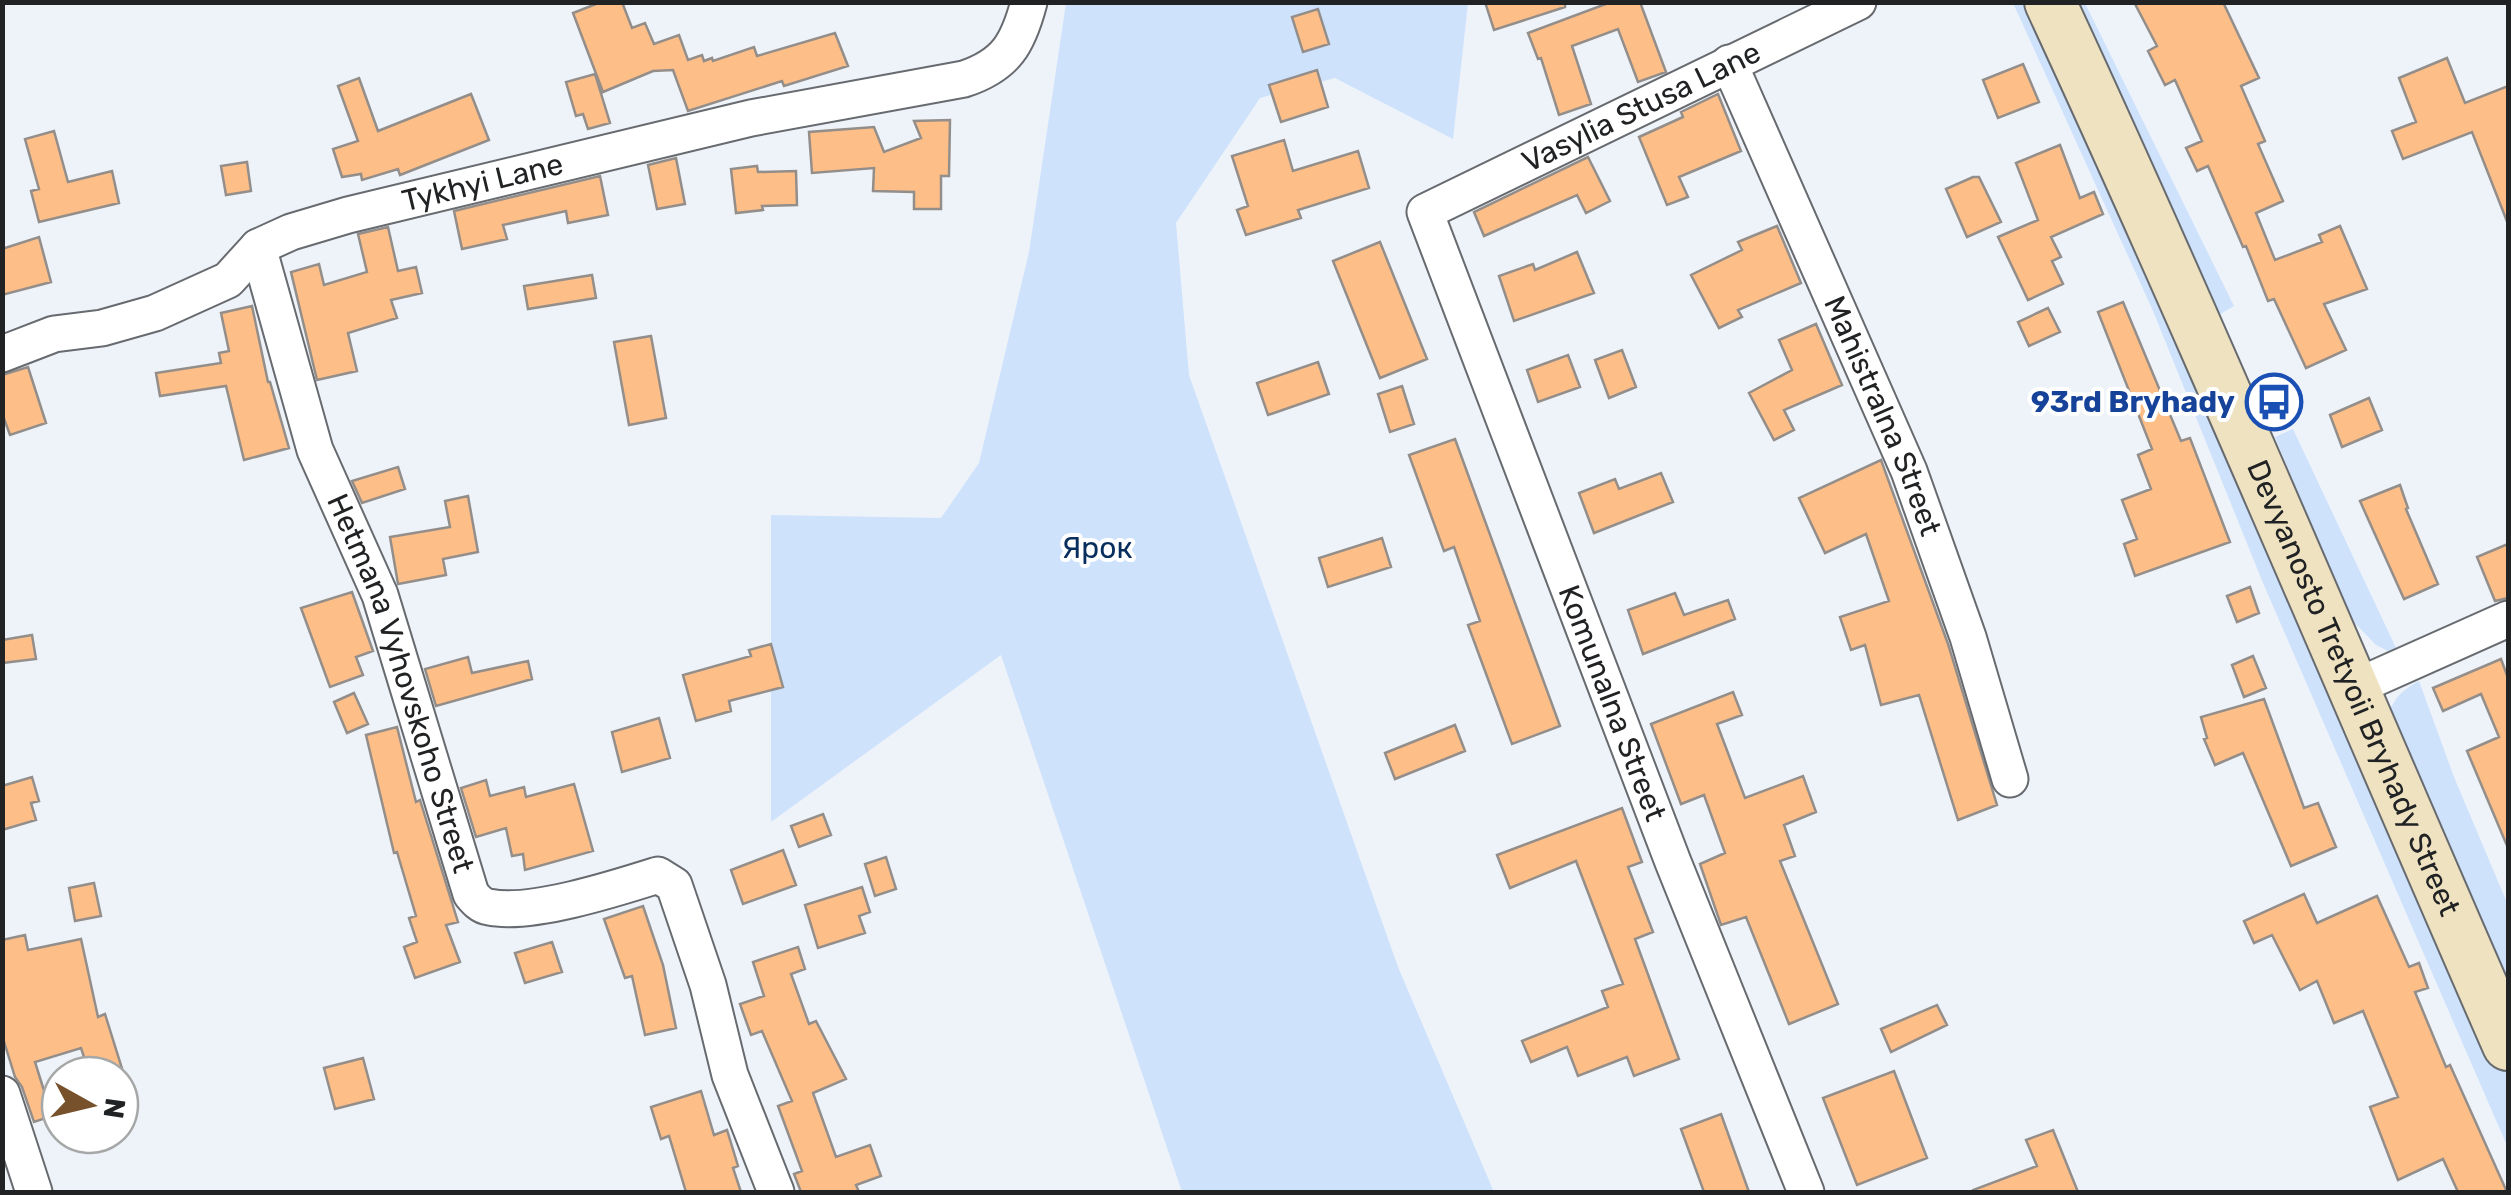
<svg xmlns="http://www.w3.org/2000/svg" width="2511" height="1195" viewBox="0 0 2511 1195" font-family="Rubik,sans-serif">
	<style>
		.green { fill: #cfe2fc }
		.building { fill: #febe88; stroke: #948e8a; stroke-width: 2.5 }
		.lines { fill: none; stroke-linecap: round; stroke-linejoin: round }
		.street-casing { stroke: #676b70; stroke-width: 39 }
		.secondary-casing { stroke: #676b70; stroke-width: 54 }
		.street { stroke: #fff; stroke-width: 35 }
		.secondary { stroke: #eee2c0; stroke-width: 50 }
		.labels { text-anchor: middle; stroke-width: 8; stroke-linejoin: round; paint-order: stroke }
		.street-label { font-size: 30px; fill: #202224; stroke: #fff }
		.transit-label { font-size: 30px; font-weight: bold; fill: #164399; stroke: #fff; text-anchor: end }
		.park-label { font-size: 30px; fill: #072e5d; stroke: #fff }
	</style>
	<rect width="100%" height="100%" fill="#eef3f9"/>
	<path class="green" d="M1066,3H1468L1453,139L1335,78L1260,98L1176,223L1189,375L1398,967L1494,1192H1182L1001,655L771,822V515L941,518L979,463L1029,252Z
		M2013,3H2041L2364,752L2508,1075V1148L2263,583L2153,311Z
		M2064,3H2085L2234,306L2212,319Z
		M2293,429L2397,650L2390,652L2376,645L2349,617L2275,437Z
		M2419,681L2454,777L2508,905V993L2389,713C2394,697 2404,689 2419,681Z"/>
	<path class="building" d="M601,2H622L632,28L645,23L654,44L679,35L688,60L702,55L704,61L712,58L713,61L754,47L757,56L835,33L848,66L784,86L782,81L688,111L673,70L653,71L603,92L573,13Z
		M1485,2H1565V7L1494,30Z
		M1611,2H1640L1666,72L1638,82L1618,29L1572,46L1591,104L1559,115L1541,58L1538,59L1528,33Z
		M2134,2H2223L2259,78L2241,86L2265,141L2258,144L2283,201L2256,213L2275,260L2322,242L2319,235L2340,226L2367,289L2324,304L2346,350L2306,368L2274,299L2268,301L2246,246L2243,247L2208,166L2197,171L2186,148L2202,141L2175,80L2165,85L2148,51L2157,46Z
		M1318,9L1329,44L1303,52L1292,17Z
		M2447,58L2465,103L2508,86V224L2472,132L2403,159L2392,131L2416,122L2399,78Z
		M2023,64L2039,102L1998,118L1983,80Z
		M1317,70L1328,107L1281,122L1269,85Z
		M595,74L610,123L588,129L583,114L576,116L566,82Z
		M359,78L378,131L471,94L489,140L400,175L398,169L362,180L361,174L342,177L333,149L358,141L338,86Z
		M1718,94L1741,151L1679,177L1688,197L1667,205L1639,137L1683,117L1681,112Z
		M950,120L949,176H941V209H914V192L873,191L874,168L812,173L809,132L874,127L884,152L921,138L914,121Z
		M54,131L68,182L112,171L119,203L39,222L31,191L39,189L25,139Z
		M1284,140L1293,171L1358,151L1369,188L1298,210L1301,218L1246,235L1237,210L1248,206L1232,156Z
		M2060,145L2080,198L2094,192L2103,214L2051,237L2061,257L2052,261L2063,284L2028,300L1998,237L2038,220L2016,163Z
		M1588,157L1610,201L1586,213L1577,195L1484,236L1474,212Z
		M676,158L685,204L657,209L648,165Z
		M247,162L251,191L226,195L221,166Z
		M757,166L758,172L796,171L797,205L762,206L763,210L736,213L731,169Z
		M600,176L608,215L568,223L566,211L503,225L507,239L462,249L454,211Z
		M1973,177H1979L2001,222L1967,237L1946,189Z
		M1777,226L1801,283L1738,310L1742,317L1719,328L1691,275L1742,250L1738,242Z
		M388,227L398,271L416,267L422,293L391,300L397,318L348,333L357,371L317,380L291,272L319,264L324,285L367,272L358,234Z
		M39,237L51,282L2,295V249Z
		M1380,242L1427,359L1380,378L1333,261Z
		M1577,252L1594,293L1514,321L1499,276L1533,264L1535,270Z
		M592,275L596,298L528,309L524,286Z
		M2123,302L2181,441L2190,438L2230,542L2135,576L2124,544L2137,539L2122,500L2151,489L2138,455L2152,449L2098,312Z
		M252,306L268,382H270L289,448L244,460L226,386L160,396L156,373L221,363L219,353L229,351L221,313Z
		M2048,308L2060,332L2029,346L2018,322Z
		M1816,324L1842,385L1784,410L1794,430L1774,440L1749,393L1792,370L1779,340Z
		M651,336L666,418L629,425L614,342Z
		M1622,350L1636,387L1609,398L1595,360Z
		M1568,355L1580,387L1538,402L1527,370Z
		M1318,362L1329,394L1268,415L1257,383Z
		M28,367L46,423L10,435L2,413V375Z
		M1402,386L1414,424L1390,432L1378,394Z
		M2369,398L2382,430L2342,447L2330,415Z
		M1455,439L1560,726L1512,744L1468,625L1480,621L1454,547L1444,551L1409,455Z
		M1881,460L1948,644L1997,805L1958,820L1919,695L1881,705L1865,645L1851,650L1840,617L1889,601L1866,534L1825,553L1799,498Z
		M398,467L405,489L362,503L352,481Z
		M1661,473L1673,502L1594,533L1579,493L1615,479L1619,489Z
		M2400,485L2408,508L2406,509L2438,584L2404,599L2360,501Z
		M468,496L478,552L443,559L446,575L398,584L390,537L450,527L445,501Z
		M1382,538L1391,567L1328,587L1319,558Z
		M2508,544V598L2495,601L2477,557Z
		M2250,587L2259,613L2237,622L2227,596Z
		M352,592L373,651L356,657L363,675L330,687L301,608Z
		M1675,593L1684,615L1728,600L1735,619L1643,654L1628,610Z
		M32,635L36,659L2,663V640Z
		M771,644L783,687L729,701L731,711L696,721L683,675L751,656L749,650Z
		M2253,656L2266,688L2244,697L2232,665Z
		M468,657L472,673L528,661L532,679L436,706L425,669Z
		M2501,659L2508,678V848L2467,751L2499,737L2481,694L2443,711L2433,688Z
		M1733,692L1742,715L1717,724L1745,798L1803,776L1816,812L1784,825L1795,856L1780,861L1838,1004L1789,1024L1746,917L1721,925L1700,864L1725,853L1704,795L1681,804L1651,724Z
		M354,693L368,724L347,733L334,702Z
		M2264,699L2304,808L2318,803L2336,847L2291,866L2243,753L2215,765L2204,739L2207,738L2201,717Z
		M659,718L670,758L622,772L612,732Z
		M1455,725L1465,751L1395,779L1385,753Z
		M397,727L416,802L420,800L458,922L446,925L460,962L415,978L404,947L417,942L409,918L416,916L397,852L394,853L366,735Z
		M32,777L39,801L31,803L36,820L2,830V786Z
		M486,780L490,796L524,787L526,797L574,784L593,851L525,870L523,854L512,856L506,828L476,837L461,788Z
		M1622,808L1642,862L1628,867L1653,932L1635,939L1679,1059L1634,1076L1627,1057L1578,1076L1567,1047L1531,1062L1522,1041L1608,1007L1602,991L1623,984L1576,861L1510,888L1497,855Z
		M823,814L831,835L799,847L791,826Z
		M783,850L796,885L743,904L731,870Z
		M886,857L896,889L875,896L865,864Z
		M94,883L101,916L75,921L69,888Z
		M862,887L870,912L859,916L865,933L818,948L805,905Z
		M2304,894L2317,923L2377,896L2409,967L2419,963L2428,988L2415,992L2446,1067L2450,1065L2507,1192H2458L2443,1159L2398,1180L2370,1107L2398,1097L2363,1011L2334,1023L2317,981L2300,990L2272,935L2254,943L2244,921Z
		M643,906L663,965L676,1028L645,1035L632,976L625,978L604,919Z
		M25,935L28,950L81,939L98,1017L105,1014L124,1075H90L81,1048L35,1062L52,1116L34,1122L22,1087L15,1077L2,1035V940Z
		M552,942L562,972L525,983L515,953Z
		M798,947L805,969L791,974L809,1024L816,1021L846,1079L813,1093L836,1157L870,1145L881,1176L856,1185L859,1192H801L794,1174L802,1171L778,1106L792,1101L762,1031L751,1035L740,1004L764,996L753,962Z
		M1937,1005L1947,1025L1891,1052L1881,1029Z
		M363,1058L374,1099L335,1109L324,1068Z
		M1894,1071L1927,1158L1857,1185L1823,1098Z
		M701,1091L714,1135L727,1130L738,1166L733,1168L741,1192H686L669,1136L661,1139L651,1107Z
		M1721,1114L1749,1192H1704L1681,1129Z
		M2053,1130L2078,1192H1973V1190L2037,1166L2026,1140Z"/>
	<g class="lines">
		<g class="street-casing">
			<g id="street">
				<path id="s1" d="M1729,63L1909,471L1968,637L2010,779"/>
				<path id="s2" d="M258,247L315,450L380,595L471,894C476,900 481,906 489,907C530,916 617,888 658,875L674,885L708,985L730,1075L776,1192"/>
				<path id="s3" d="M2,354L54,334L102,328L155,313L228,280L258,247L291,232L348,215L751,118L964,79C1006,65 1018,44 1029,2"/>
				<path d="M2351,689L2508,619"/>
				<path d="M2,1094L34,1192"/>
				<path id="s4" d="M1806,1192L1673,862L1425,212L1858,2"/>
			</g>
		</g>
		<g class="secondary-casing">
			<g id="secondary">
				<path id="s5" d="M2050,2C2210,347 2356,698 2508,1045"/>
			</g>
		</g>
		<use href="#street" class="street"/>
		<use href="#secondary" class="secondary"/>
	</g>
	<defs>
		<g id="bus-ring" transform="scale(2.875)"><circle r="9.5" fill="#fff" stroke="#1a4fb4" stroke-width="1.5"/><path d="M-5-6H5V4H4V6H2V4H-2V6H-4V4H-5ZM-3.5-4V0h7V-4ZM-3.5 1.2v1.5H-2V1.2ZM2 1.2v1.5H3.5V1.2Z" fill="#1a4fb4"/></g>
	</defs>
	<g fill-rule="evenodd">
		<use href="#bus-ring" x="2274" y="402"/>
	</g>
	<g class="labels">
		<g class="street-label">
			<text dy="10" stroke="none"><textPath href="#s4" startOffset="1292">Vasylia Stusa Lane</textPath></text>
			<text dy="10" stroke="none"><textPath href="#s3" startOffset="518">Tykhyi Lane</textPath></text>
			<text dy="10" stroke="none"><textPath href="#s1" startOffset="385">Mahistralna Street</textPath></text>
			<text dy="10" stroke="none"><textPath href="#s2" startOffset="460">Hetmana Vyhovskoho Street</textPath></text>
			<text dy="10" stroke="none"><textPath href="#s5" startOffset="750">Devyanosto Tretyoii Bryhady Street</textPath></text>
			<text transform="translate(1612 703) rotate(69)" y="10">Komunalna Street</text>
		</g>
		<g class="transit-label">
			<text x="2235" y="412">93rd Bryhady</text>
		</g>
		<g class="park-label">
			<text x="1097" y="558">Ярок</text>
		</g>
	</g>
	<rect width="2511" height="1195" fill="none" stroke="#202224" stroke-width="10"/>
	<g transform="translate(90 1105) rotate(98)"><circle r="48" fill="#ffffff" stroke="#a6a7a7" stroke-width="2.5"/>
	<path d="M0-8L18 38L0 25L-18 38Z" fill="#76512c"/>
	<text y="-15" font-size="28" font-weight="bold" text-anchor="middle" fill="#202224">N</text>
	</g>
</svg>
